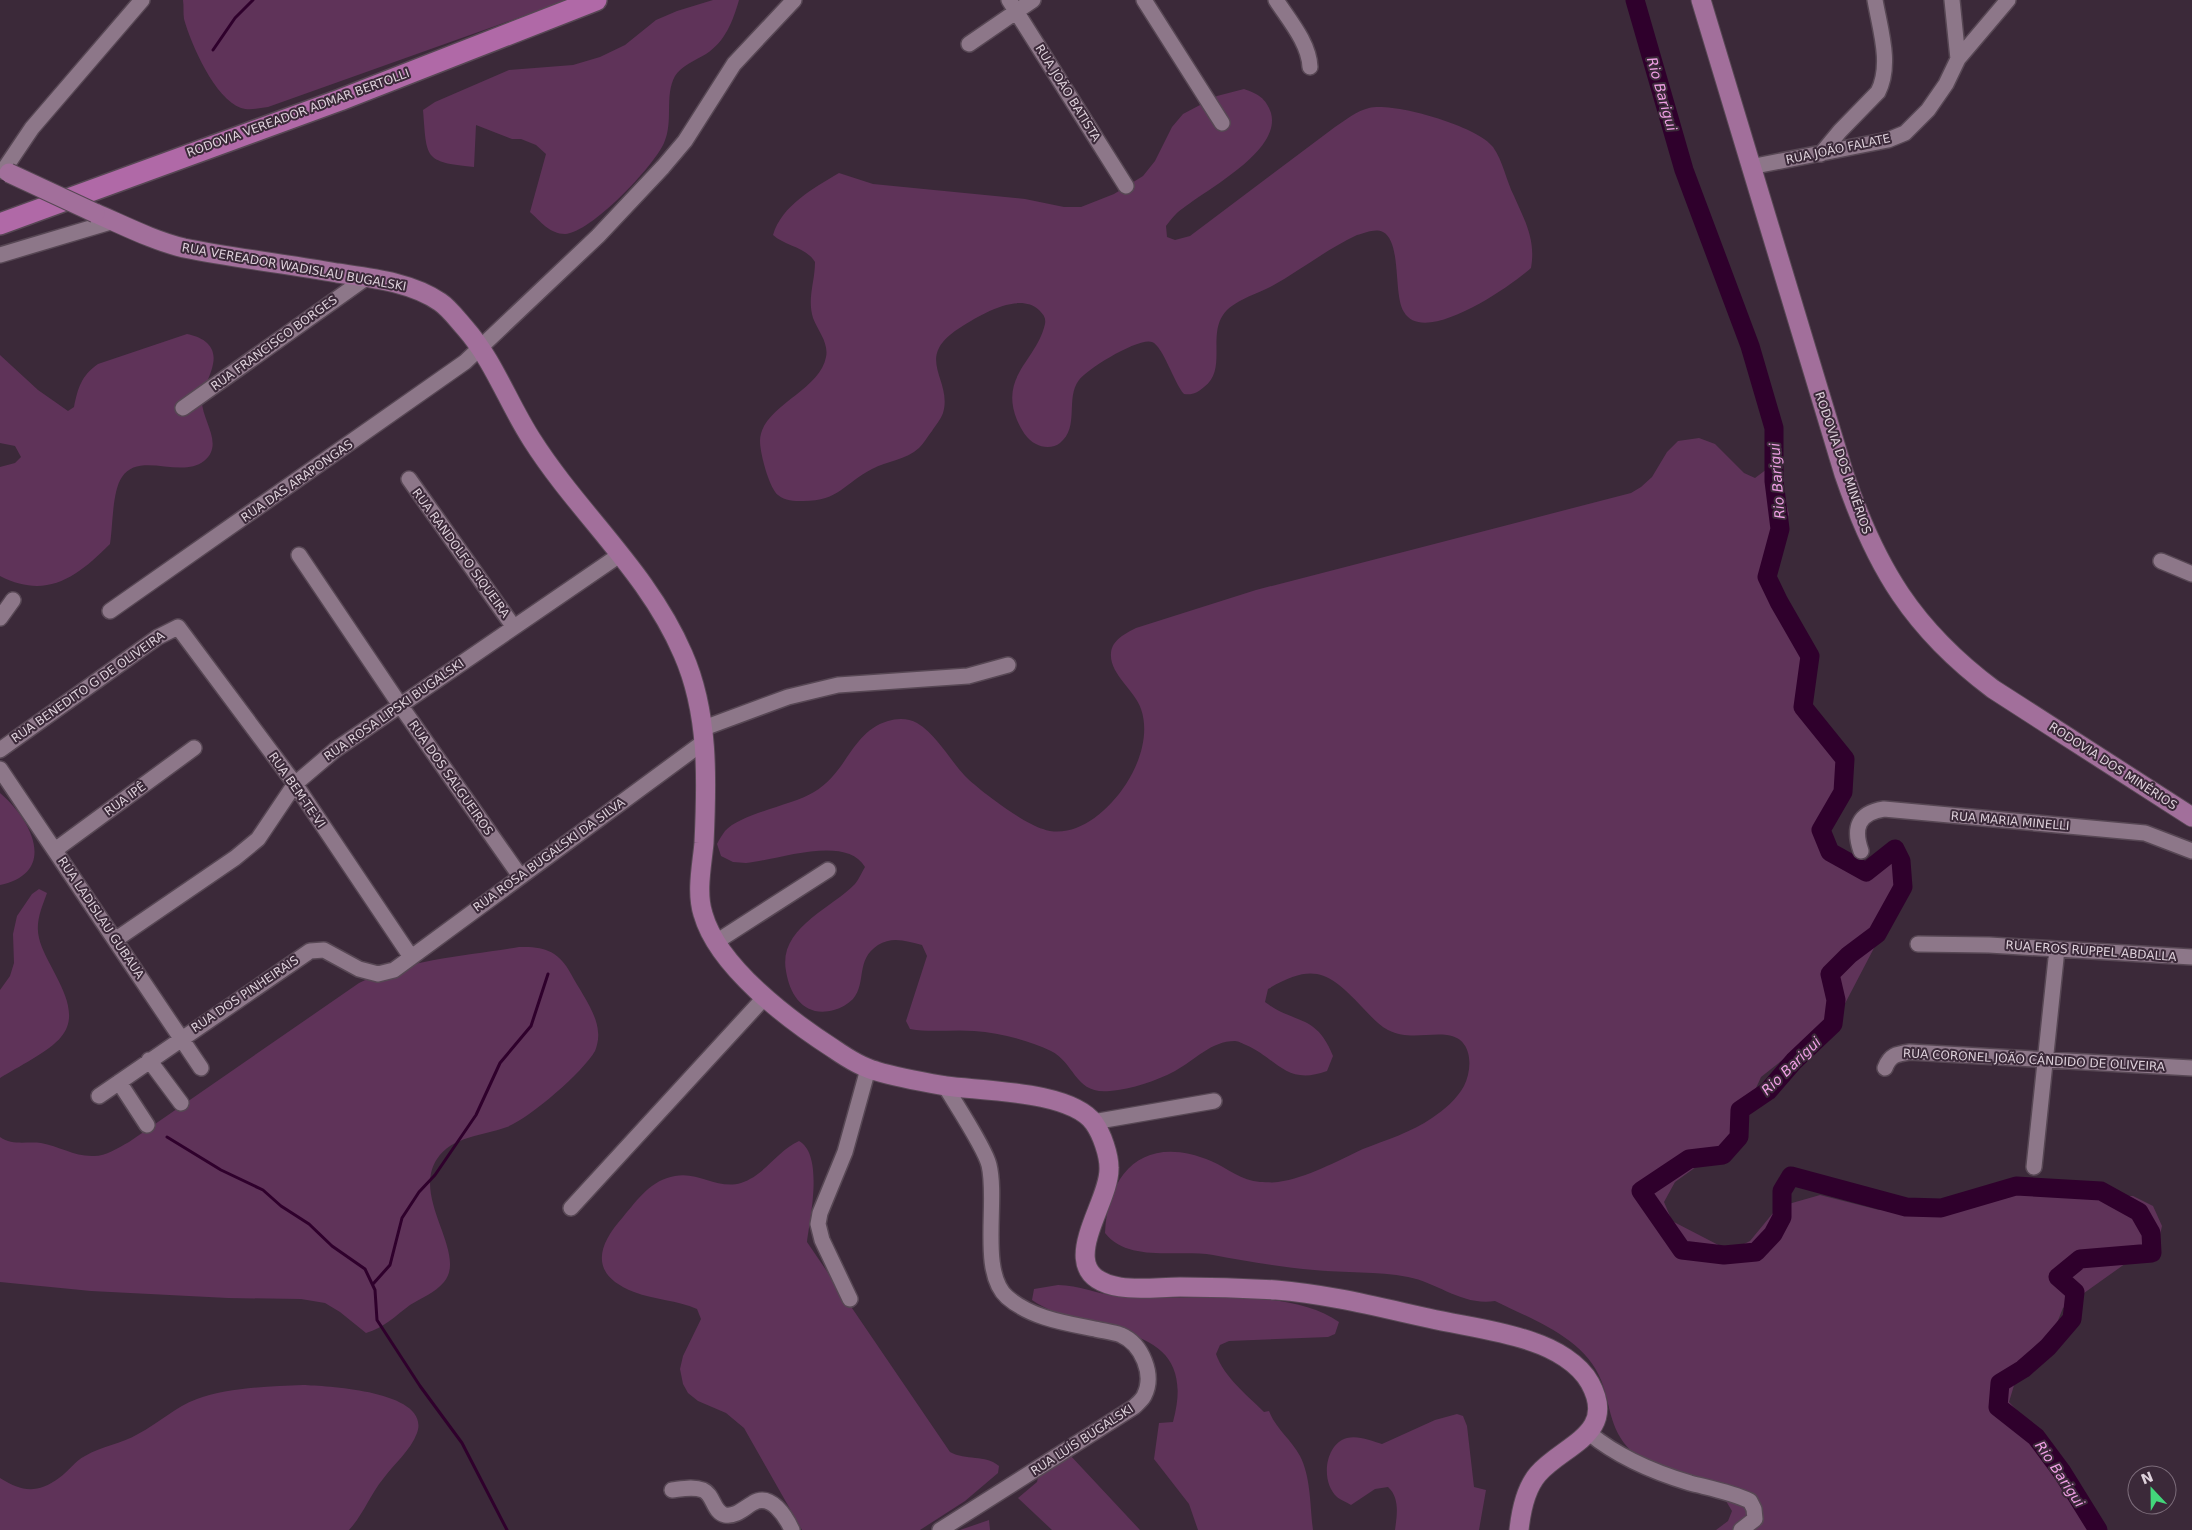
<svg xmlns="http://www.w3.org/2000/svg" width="2192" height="1530" viewBox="0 0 2192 1530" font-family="'DejaVu Sans',sans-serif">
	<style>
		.green { fill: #5f3359 }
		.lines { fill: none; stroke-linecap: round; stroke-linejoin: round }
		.stream { stroke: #2f002c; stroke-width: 3 }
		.river { stroke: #2f002c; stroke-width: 19 }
		.minor-casing { stroke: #574754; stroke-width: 18 }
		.major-casing { stroke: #574754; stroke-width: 21 }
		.highway-casing { stroke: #574754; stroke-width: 24 }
		.minor { stroke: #8d7789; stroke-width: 15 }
		.major { stroke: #a26f9b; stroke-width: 19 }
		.highway { stroke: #b069a7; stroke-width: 21 }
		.major-bridge-casing { stroke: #574754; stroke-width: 21; stroke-linecap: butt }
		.major-bridge { stroke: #a26f9b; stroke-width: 19 }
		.labels { text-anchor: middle; stroke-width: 4; stroke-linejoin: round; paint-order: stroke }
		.street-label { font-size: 12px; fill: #ded1db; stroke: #3b2939 }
		.water-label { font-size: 14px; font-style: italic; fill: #ef9fe4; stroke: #3b2939 }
	</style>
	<rect width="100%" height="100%" fill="#3b2939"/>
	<path class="green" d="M183,0H568L268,107C259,108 250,111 241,108C215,99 191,44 184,19C183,13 184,6 183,0Z
		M713,0H739C733,21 725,42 706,54C696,60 681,66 675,76C664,96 674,121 664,143C654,166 591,233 565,234C550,234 540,221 530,212L546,154L536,145L521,139H512L476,125L474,167C423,162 427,158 423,110L435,102L509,70L573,65L600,57L625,45L656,20L677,11Z
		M1244,89C1258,94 1266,98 1271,113C1282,153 1200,192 1176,214C1172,218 1169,222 1166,226L1167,237L1175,240L1190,236L1335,127C1346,120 1356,111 1369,108C1394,102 1477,126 1493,147C1503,161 1506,180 1514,196C1525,221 1536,240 1531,268C1511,286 1424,347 1404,312C1393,295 1402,242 1383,232C1375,228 1365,233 1357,235C1327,249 1301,270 1272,286C1257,294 1232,301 1223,315C1208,337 1227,370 1204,387C1197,393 1193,395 1184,394C1174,383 1163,346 1152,342C1139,337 1087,369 1079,380C1065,398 1080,427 1060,443C1054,448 1043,448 1036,444C1027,440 1021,429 1017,420C999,376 1037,360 1045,324C1046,318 1044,315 1039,310C1018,291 978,316 958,329C913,359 953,379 943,413C941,419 935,426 932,431C928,436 924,443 919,448C906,460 887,461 872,469C844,483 840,501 803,501C794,501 785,501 778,495C769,488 760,453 760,441C760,407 820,391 826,357C829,343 818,331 813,318C807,298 815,282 815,262C806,247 785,246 773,235C782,205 814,188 839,173L873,184L1025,199L1064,207H1081L1114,194L1143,176L1155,161L1172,127L1183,114L1217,96Z
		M187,334C202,337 217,345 213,364C211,376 203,387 202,400C201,420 225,444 204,461C181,479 139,451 122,477C112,491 113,526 110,544C77,577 47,600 0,576V467L15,463L21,457L15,446L0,443V355L38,390L68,411L74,407C78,388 81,376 98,364Z
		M1699,438L1715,444L1744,473L1755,478L1767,469L1772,454L1789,514L1773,557L1776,580L1803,633L1809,712L1843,757L1850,780L1827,819L1837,851L1850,865L1881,856L1892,857L1898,878L1897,904L1839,1015L1761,1077L1732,1141L1675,1182L1664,1202L1672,1221L1730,1251L1750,1241L1778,1207L1820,1195L1879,1210H1948L2052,1184L2096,1196H2133L2153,1206L2162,1226L2157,1248L2129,1261L2063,1308L2042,1360L2015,1382L2009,1402L2063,1459L2105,1530H1716L1728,1521L1732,1511L1726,1501L1630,1450C1609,1428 1611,1406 1601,1380C1585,1338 1531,1319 1495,1301C1462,1306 1439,1283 1408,1277C1377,1271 1345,1273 1314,1270C1280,1267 1246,1261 1213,1255C1179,1249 1128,1263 1105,1233C1108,1168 1148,1134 1211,1161C1227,1168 1242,1181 1260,1182C1265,1182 1273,1183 1278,1182C1307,1178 1337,1161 1363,1149C1386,1140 1412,1132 1432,1118C1444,1110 1457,1099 1464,1086C1473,1068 1473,1038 1447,1035C1426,1033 1408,1040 1388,1030C1378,1025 1370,1015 1362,1007C1329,972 1314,962 1268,989L1265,1002C1295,1025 1316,1013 1333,1056L1327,1071C1286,1086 1278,1059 1246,1045C1243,1044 1239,1041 1235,1041C1211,1041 1195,1060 1175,1071C1156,1081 1132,1089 1110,1091C1075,1095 1075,1063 1051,1051C1028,1040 1000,1033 974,1031C952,1029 932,1033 910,1029L906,1021L927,956L922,945C907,941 892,936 878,945C855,960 867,982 853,999C848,1004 841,1008 834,1010C806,1018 790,997 786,971C778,928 831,909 855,884C859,879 862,872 865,867C846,834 778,860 746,863L733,862L721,856L717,844C719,840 722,835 725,831C741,813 791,806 814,792C848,772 851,732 888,721C897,718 909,718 917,723C937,735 949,759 965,776C980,791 1023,823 1043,829C1053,833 1066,832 1076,828C1116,813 1156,752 1141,709C1135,690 1109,674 1111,653C1112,640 1126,633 1136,628L1256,590L1631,493L1641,487L1652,477L1667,452L1678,441Z
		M0,793C31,819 59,872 0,885Z
		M39,889L47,893C42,907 35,922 39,938C46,968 86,1008 61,1037C50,1051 16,1068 0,1078V990L10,976L14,963L13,934L17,916L32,894Z
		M519,947C544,946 559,951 571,974C580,991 597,1013 598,1032C599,1038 597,1046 595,1051C583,1072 530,1118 507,1127C483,1136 452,1136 437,1159C411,1198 468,1253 444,1282C435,1293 421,1298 410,1305C395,1316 384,1328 366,1333L340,1312L325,1303L301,1299L228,1298L91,1291L0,1282V1137C13,1146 27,1141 41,1143C59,1146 75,1157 94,1156C106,1156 118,1148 129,1142L359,983C407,959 467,956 519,947Z
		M799,1141C824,1155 810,1218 807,1242L950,1452C966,1461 985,1454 999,1466L998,1473L965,1501L920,1530H802L744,1428L726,1413L698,1401L688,1393L683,1384L680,1369L683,1356L701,1319L697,1309C677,1300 655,1300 634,1292C590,1275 596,1247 623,1217C638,1199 651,1180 675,1176C698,1171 718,1190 741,1183C765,1175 777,1151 799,1141Z
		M1058,1285C1079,1285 1097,1294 1117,1296C1182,1303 1285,1284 1339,1322L1335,1334L1328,1337L1229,1341L1220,1345L1216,1354C1224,1377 1247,1395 1264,1412L1269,1411C1276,1429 1291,1439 1300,1456C1311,1477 1310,1507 1313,1530H1198L1189,1504L1154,1459L1159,1423L1173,1422C1202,1315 1089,1340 1032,1300L1034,1289Z
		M303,1385C327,1386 432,1391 417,1433C411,1450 393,1465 383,1479C370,1495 363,1515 349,1530H0V1478C22,1492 37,1494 59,1478C69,1471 75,1461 85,1456C102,1446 121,1444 138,1434C159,1423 175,1407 197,1399C227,1388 271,1386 303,1385Z
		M1457,1414L1463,1416L1467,1426L1474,1487L1486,1490L1479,1530H1395C1397,1515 1400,1498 1388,1487L1375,1489L1351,1505C1347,1502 1340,1500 1337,1497C1320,1481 1325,1444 1347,1438C1358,1435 1372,1441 1382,1444L1435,1420Z
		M1069,1454L1140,1530H1052L1018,1498L1037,1482L1040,1468Z
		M989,1520L990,1530H960Z"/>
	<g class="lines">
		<path class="stream" d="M213,50L235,18L253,0
			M167,1137L221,1170L263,1190L281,1206L309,1224L332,1246L365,1269L375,1290L377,1320L420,1386L462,1443L507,1530
			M373,1284L390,1265L402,1218L419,1192L435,1175L476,1115L500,1063L531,1026L548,974"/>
		<path class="river" d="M1635,0L1684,170L1750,346L1774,428V481L1780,529L1767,577L1779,602L1810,656L1803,707L1845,759L1843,792L1821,830L1830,852L1866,872L1895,849L1901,861L1903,887L1877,934L1849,955L1830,974L1836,1000L1833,1024L1794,1061L1768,1091L1740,1110L1739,1137L1723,1155L1689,1159L1641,1191L1682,1250L1724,1255L1756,1252L1773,1234L1782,1217V1191L1791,1176L1906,1207L1941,1208L2016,1186L2101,1191L2139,1212L2151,1233L2152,1253L2080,1259L2058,1277L2075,1292L2072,1319L2048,1347L2023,1369L2000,1383L1998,1407L2036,1437L2062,1472L2098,1530"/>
		<g class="minor-casing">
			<path id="minor" d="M1009,0L1126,186
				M1144,0L1222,123
				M1276,0C1289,20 1309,43 1310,67
				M1952,0L1958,59
				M969,44L1033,0
				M1821,154L1840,131L1878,92C1892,65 1880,29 1875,0
				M1750,167L1888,140L1905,133L1928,110L1946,84L1958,59L2008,0
				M3,171L32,128L142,0
				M0,255L114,221
				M183,408L366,278
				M409,479L513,626
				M299,555L400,705L520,876
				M2161,561L2192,574
				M110,611L465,362L598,236L663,167L685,141L734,64L794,0
				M0,618L13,600
				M704,728L788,697L838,685L968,676L1008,665
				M0,750L158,637L178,627L295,784L411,957
				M0,769L201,1068
				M55,850L194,748
				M1861,851C1853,828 1858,813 1884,809L2145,833L2192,851
				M115,940L235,858L258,839L295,784L335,750L621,554
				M716,942L828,870
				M1918,944L1989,945L2192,957
				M149,1060L181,1103
				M1885,1068C1890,1055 1896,1054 1910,1052L2192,1068
				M119,1082L147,1125
				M99,1096L310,951L324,950L359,969L378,974L394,970L705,741
				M1093,1122L1214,1101
				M2034,1167L2057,949
				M571,1208L764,998
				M850,1299L822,1240L818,1224L820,1213L845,1152L868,1069
				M1589,1433C1618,1457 1653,1472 1690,1483C1709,1488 1731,1492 1750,1501L1754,1509L1755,1519L1741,1530
				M672,1490C681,1489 693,1486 703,1490C714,1495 713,1512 725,1515C736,1517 744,1508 753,1503C771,1492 786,1517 792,1530
				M940,1530L1134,1407C1137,1404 1142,1400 1144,1396C1155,1375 1142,1344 1121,1335C1113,1332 1103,1331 1095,1329C1065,1323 1031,1318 1007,1297C979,1272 998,1201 989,1165C985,1148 955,1103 945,1086"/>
		</g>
		<g class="major-casing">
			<path id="major" d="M1701,0L1844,474C1876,568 1913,629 1993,689L2192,817
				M95,213C123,225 154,241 184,248C234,258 286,264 337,273C371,278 411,282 440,302C449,308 457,319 465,328C494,361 508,403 532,440C579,514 648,572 683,654C709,713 707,780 704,843C702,865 696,892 703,914C718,967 789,1020 834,1049C847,1058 861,1067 876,1071C899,1078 923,1082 946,1086C983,1091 1071,1091 1094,1123C1102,1134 1109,1155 1109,1168C1110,1206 1048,1275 1120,1287C1139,1290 1161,1287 1180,1287C1212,1287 1244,1288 1276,1290C1327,1294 1378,1307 1428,1318C1463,1326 1500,1330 1533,1342C1554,1349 1579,1363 1590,1383C1618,1434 1563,1445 1538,1474C1525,1489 1521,1511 1519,1530"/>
		</g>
		<g class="highway-casing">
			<path id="highway" d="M0,224L340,100L596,0"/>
		</g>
		<use href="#minor" class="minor"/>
		<use href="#major" class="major"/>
		<use href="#highway" class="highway"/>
		<g class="major-bridge-casing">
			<path id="major-bridge" d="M9,173L95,213"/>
		</g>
		<use href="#major-bridge" class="major-bridge"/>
	</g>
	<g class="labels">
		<g class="street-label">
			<text transform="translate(1068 93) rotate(58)" y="4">RUA JOÃO BATISTA</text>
			<text transform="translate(298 113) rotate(-20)" y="4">RODOVIA VEREADOR ADMAR BERTOLLI</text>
			<text transform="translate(1838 149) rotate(-12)" y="4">RUA JOÃO FALATE</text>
			<text transform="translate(294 267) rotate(10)" y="4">RUA VEREADOR WADISLAU BUGALSKI</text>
			<text transform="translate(274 343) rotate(-36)" y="4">RUA FRANCISCO BORGES</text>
			<text transform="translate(1843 463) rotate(71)" y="4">RODOVIA DOS MINÉRIOS</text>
			<text transform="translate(297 481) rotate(-35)" y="4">RUA DAS ARAPONGAS</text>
			<text transform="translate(461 553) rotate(54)" y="4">RUA RANDOLFO SIQUEIRA</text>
			<text transform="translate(88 687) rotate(-35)" y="4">RUA BENEDITO G DE OLIVEIRA</text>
			<text transform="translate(394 710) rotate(-35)" y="4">RUA ROSA LIPSKI BUGALSKI</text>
			<text transform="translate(2113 766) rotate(33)" y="4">RODOVIA DOS MINÉRIOS</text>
			<text transform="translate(451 778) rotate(55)" y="4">RUA DOS SALGUEIROS</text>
			<text transform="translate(297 790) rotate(55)" y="4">RUA BEM-TE-VI</text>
			<text transform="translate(125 799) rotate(-36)" y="4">RUA IPÊ</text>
			<text transform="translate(2010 821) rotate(5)" y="4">RUA MARIA MINELLI</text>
			<text transform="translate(549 855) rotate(-36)" y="4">RUA ROSA BUGALSKI DA SILVA</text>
			<text transform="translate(101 918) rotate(56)" y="4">RUA LADISLAU GUBAUA</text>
			<text transform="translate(2091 951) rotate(4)" y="4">RUA EROS RUPPEL ABDALLA</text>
			<text transform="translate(245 994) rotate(-34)" y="4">RUA DOS PINHEIRAIS</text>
			<text transform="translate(2034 1060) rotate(3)" y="4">RUA CORONEL JOÃO CÂNDIDO DE OLIVEIRA</text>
			<text transform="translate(1082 1440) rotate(-33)" y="4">RUA LUÍS BUGALSKI</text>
		</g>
		<g class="water-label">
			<text transform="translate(1662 94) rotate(74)" y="5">Rio Barigui</text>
			<text transform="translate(1777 481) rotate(-94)" y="5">Rio Barigui</text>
			<text transform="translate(1791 1066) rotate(-44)" y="5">Rio Barigui</text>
			<text transform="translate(2060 1474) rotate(56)" y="5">Rio Barigui</text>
		</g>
	</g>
	<g transform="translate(2152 1490) rotate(338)"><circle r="24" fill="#3b2939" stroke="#7c6c7a"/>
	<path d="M0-4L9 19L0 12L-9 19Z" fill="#43d77b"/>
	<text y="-8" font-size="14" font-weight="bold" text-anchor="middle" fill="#ded1db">N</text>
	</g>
</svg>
